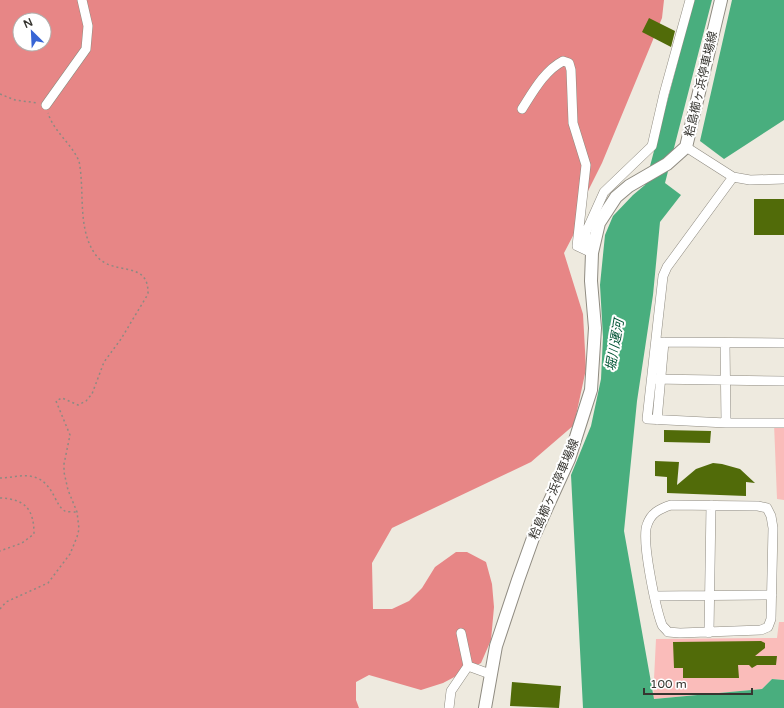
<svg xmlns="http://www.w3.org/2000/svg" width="784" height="708" viewBox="0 0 784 708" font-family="'Varela Round','Noto Sans JP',sans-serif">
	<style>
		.green { fill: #fabcba }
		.forest { fill: #e78686; fill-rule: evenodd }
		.water { fill: #49ae7e }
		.building { fill: #516b09 }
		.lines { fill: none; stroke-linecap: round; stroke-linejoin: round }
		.minor-casing { stroke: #8f8b81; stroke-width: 10 }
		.major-casing { stroke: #8f8b81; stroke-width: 14 }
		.path { stroke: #8d8a82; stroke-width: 1.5; stroke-dasharray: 2 3; stroke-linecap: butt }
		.minor { stroke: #fff; stroke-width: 9 }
		.major { stroke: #fff; stroke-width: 12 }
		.labels { text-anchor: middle; stroke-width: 4; stroke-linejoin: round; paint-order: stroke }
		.street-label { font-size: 12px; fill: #363530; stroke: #fff }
		.water-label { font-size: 13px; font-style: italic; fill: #005334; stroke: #fff }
	</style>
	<rect width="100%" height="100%" fill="#eeeadf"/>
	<path class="green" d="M774,423H784V500L777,499Z
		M779,622H784V680L772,679L762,689L653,699L656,639L777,638Z"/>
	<path class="forest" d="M0,0H664L662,18L602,163L580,207L577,228L564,253L583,314L586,369L574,425L531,462L392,528L372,563L373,609H392L409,601L422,588L435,567L456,552H467L486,562L492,584L494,607L491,640L481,663L443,683L421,690L369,675L356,682V700L359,708H0ZM20,20H44V44H20Z"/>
	<path class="water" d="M694,0H712L665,183L681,195L660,222L653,295L637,401L624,531L654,699L762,689L772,679L784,680V708H583L571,475L591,426L601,379L603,337L600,285L605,235L613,216L633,195L645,185Z
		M732,0H784V120L724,159L700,141Z"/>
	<path class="building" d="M649,18L675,31L671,47L642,32Z
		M754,199H784V235H754Z
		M664,430L711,431L710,443L664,442Z
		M655,461L679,462L677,485L696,469L713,463L722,464L740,469L755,483L746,482V496L667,493V477L655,476Z
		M761,641L765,643V648L755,656H777L776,665H757L752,668L749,665H738L739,678H683V668H674L673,642Z
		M512,682L561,686L559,708L510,706Z"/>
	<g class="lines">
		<g class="minor-casing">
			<path id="minor" d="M46,105L86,49L88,26L82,0
				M522,109C533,92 544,71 563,61L569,63L571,70L573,123L586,165L577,246L590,252
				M686,147L733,177L750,180L784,179
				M733,177L667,267L663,276L647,419L726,423H784
				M586,249V232L604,192L652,146L664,94L690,0
				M656,342L784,343
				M725,343L726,423
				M652,379L784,381
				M657,420L664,342
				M671,505L758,506L767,508L771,516L773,528L771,619L768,627L761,630L680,633L668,632C666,629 663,627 662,625C656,609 641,540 647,525C651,513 659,509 671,505Z
				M655,596L772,595
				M709,633L711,505
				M468,666L490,674
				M449,708L451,691L468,666L461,633"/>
		</g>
		<g class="major-casing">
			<path id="major" d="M485,708L496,646L518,580L533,538L569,459L591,390L595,328L591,281L592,253L599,223L616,197L629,186L667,164L686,147L721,0"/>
		</g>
		<path class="path" d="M0,94L15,100L38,103
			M0,478C12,478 25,473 37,478C54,485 55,506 65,511C68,512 74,512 77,512
			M0,498C25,499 34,509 34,534L22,543L0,551
			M0,609L6,602L48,583L70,554L77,537L79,529L77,512L68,490L64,472V464L70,435L56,401L62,398L78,405L86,401L92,394L104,362L121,339L148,294C149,258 112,278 95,254C77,228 85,191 79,161C71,143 54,132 48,113"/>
		<use href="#minor" class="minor"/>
		<use href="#major" class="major"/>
	</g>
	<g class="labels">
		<g class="street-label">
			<text transform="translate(701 84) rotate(-77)" y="4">粭島櫛ヶ浜停車場線</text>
			<text transform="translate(554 489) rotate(-67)" y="4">粭島櫛ヶ浜停車場線</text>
		</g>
		<g class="water-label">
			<text transform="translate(614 345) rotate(-80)" y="5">堀川運河</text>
		</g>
	</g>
	<g transform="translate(32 32) rotate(336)"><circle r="19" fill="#ffffff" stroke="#afaeac"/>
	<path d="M0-3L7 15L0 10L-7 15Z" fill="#3865d5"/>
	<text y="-6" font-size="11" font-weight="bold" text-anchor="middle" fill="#363530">N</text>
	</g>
	<path d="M644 688v6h108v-6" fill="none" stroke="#363530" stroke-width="2"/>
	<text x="650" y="688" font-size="12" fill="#363530" stroke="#ffffff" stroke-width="3" paint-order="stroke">100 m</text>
</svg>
